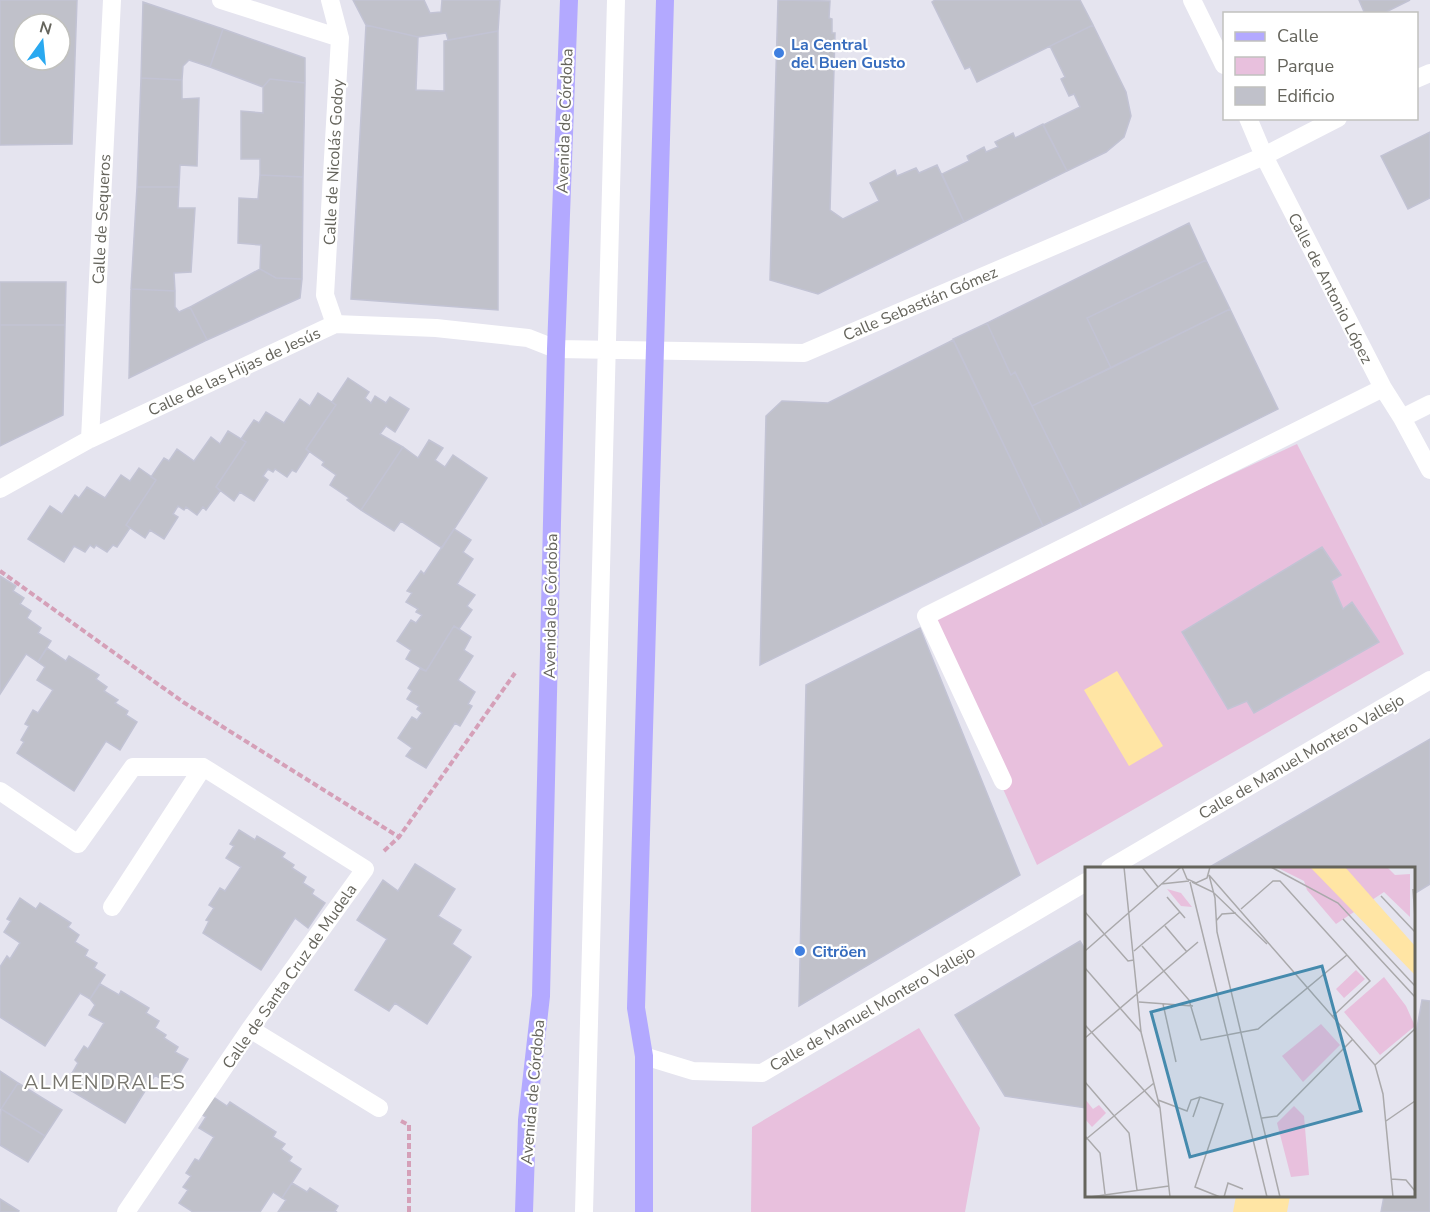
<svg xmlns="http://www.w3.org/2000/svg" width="1430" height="1212" viewBox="0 0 1430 1212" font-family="'Nunito Sans',sans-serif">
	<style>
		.green { fill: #e8c0dd }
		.water { fill: #ffe5a4 }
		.building { fill: #c0c1ca; stroke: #c2c3d4; stroke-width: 1.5; fill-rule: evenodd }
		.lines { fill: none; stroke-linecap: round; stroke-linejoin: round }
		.path { stroke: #d5a0b8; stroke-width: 4; stroke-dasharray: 6 3; stroke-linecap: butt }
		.minor { stroke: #fff; stroke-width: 18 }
		.major { stroke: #b3a9ff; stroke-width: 18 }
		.shop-dot { fill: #3f7fe0; stroke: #fff; stroke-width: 2 }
		.labels { text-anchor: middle; stroke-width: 4.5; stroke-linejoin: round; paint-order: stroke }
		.shop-label { font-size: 16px; font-weight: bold; fill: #366cbe; stroke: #fff; text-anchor: start }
		.street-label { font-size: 16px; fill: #65645c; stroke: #fff }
		.quarter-label { font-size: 20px; letter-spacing: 1.5px; fill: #77756d; stroke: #fff }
		.inset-road { fill: none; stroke: #aaa9ab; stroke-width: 1.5 }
		.view { fill: #458aad; fill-opacity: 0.15; stroke: #458aad; stroke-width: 3 }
		.inset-edge { fill: none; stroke: #65645c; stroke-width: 3 }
	</style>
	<rect width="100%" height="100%" fill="#e5e4ef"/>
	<path class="green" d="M1297,444L1404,654L1037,865L926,616Z
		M919,1028L980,1128L965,1212H751L752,1127Z"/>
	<path class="water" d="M1117,671L1163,746L1129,766L1084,690Z
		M1236,1196H1290L1287,1212H1233Z"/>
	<path class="building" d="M0,0H77L72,144L0,145ZM24,24H60V60H24Z
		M353,0H424L430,13L441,12L442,0H500L498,31L448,40L446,33L418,37L366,25Z
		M778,0L830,1L829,18L832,19V33H835L830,210L843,219L879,201L870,183L895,170L897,176L916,168L919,173L937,165L964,222L818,294L770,280Z
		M935,0H1080L1093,25L977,82L970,67L965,69L932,2Z
		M1359,0H1410L1382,14H1365Z
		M143,2L223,29L210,67L189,60L183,66L182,80L141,78Z
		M366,25L418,37L416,90L444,91V41L498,31V310L351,299Z
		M1093,25L1126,92L1131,116L1124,137L1106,152L1067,171L1043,125L1080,107L1074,94L1069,96L1061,79L1065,77L1050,46Z
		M223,29L305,58V83L270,79L263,87L210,67Z
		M141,78L182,80V99L199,98L197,166L180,165L179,187H137Z
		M270,79L305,83L303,177L260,175V159H241V111L263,113V87Z
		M1043,124L1067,171L964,222L942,174L969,161L967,156L984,147L986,152L998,147L995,142L1013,133L1015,138Z
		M1430,132V198L1408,209L1381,156Z
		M260,175L303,177L302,279L276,278L260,269L261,245L238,243L239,198L258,199Z
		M137,187H179L178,208H195L191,272L174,273L175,291L131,289Z
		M1189,223L1206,260L1087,318L1111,368L1032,406L1015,372L1011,375L987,323Z
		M1206,260L1230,309L1111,368L1087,318Z
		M260,269L276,278L302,279L300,298L207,340L190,307Z
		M0,282H66L65,325H0Z
		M131,289L175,291V307L179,312L190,307L207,340L129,378Z
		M1230,309L1278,409L1082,507L1032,406Z
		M987,323L1011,375L1015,372L1082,507L1043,526L953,339Z
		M0,325H65L63,415L0,446Z
		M953,340L1043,526L760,665L766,416L782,401L828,403Z
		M348,378L369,392L365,398L371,403L375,396L386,403L390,397L409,409L395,432L386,426L380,434L403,447L361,510L347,500L349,498L330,485L336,475L322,465L324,462L306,449L336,405L332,402Z
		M318,393L336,405L306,449L309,452L296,472L292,470L287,477L275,469L273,472L268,469L263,476L268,480L254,501L240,492L234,501L216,487L246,442L241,439L254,420L259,423L266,412L284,423L300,399L310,406Z
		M228,431L246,442L216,487L220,491L206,510L203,507L197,515L186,507L184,510L178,506L173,514L178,517L164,539L150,530L145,538L126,525L156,480L151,477L164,458L169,461L177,449L194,461L211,437L220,444Z
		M429,440L443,448L435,460L445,467L453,455L487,478L442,548L401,521L394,531L361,510L403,447L418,458Z
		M139,468L156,480L126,525L130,528L117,547L113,545L107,552L96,545L94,548L90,545L85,552L74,546L64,562L28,539L50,506L62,514L75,495L79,498L87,487L105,498L121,475L130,481Z
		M454,529L471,540L463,552L473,559L457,584L475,595L467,606L472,610L459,629L454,626L426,671L406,659L411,650L397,641L411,620L416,623L422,615L416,612L418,609L406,602L412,593L407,591L421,571L424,574Z
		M1322,547L1341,575L1331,581L1343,609L1352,602L1379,642L1254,713L1247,701L1228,709L1182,632Z
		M0,576L16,586L13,591L24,598L20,604L31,611L27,618L41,628L38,633L51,641L38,662L26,654L0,694Z
		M454,626L471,637L464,650L473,656L458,680L475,692L468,704L472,706L460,726L455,723L426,768L406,756L412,748L398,738L412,717L417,720L422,713L417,709L419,706L407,699L412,691L408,688L420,669L426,671Z
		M920,628L1020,875L799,1006L806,685Z
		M47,648L66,661L69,656L99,675L96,679L107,687L104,691L118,700L115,703L128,711L126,715L137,722L120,750L106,741L74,791L17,753L24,742L21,740L29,726L25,724L33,710L38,713L53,690L37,680L45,667L38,662Z
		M1430,739V884L1414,894V868H1208Z
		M239,830L255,840L257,836L285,853L282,857L294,865L292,868L306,877L303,883L314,890L312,894L325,903L308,928L295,918L261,970L203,933L209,921L206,920L214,908L209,905L220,888L225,891L241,867L226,858L234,846L230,844Z
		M415,864L455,889L438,916L461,930L452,944L471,957L427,1024L395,1003L389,1011L355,990L387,939L357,920L383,880L398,891Z
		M20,898L36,909L40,903L71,923L68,927L79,935L75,942L88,950L85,956L97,963L94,968L105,975L90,999L80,993L45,1046L0,1017V967L7,956L10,959L20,943L4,932L11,921L7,919Z
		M1080,941L1086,951V1108L1005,1096L955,1015Z
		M100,984L119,995L121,991L149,1008L146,1013L159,1021L155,1028L166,1035L164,1038L178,1047L175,1052L188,1059L172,1086L155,1075L125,1123L70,1090L77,1078L71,1075L78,1063L75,1060L84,1046L88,1049L104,1023L89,1015L95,1005L90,999Z
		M1422,1000L1430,1001V1212H1381L1384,1196H1414V1044Z
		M0,1071L18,1083L1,1109L0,1108Z
		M18,1083L62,1110L45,1136L1,1109Z
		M212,1096L227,1106L230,1102L276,1132L273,1137L285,1144L281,1149L292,1157L289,1161L301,1169L282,1198L273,1192L260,1212H193L179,1203L188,1190L183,1187L191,1176L186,1173L195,1159L199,1161L214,1137L199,1128L206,1117L201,1114Z
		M1,1109L45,1136L28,1162L0,1145Z
		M292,1183L307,1192L310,1188L338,1206L335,1211L337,1212H278L286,1200L282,1198Z
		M0,1199L19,1211L18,1212H0Z"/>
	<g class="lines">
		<path class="path" d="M0,571L183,702L399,837
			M384,851L399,837L515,673
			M401,1121L409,1125V1212"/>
		<path class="minor" d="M221,0L340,38
			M330,0L340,38L325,295L335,324
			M1192,0L1224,65
			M1416,79L1430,73
			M1248,118L1264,156L1383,388L1402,418L1430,470
			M1402,418L1430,404
			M90,439L112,0
			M0,489L90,439L335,324L436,328L528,338L556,349L804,353L1264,156L1338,118
			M1003,781L926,616L1383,388
			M0,791L78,844L133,767H203L365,869L250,1029L126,1212
			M1110,868L1430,680
			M112,907L203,767
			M250,1029L379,1108
			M644,1056L693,1071L762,1073L1086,882
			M584,1212L616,0"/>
		<path class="major" d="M524,1212L527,1120L541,996L556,349L569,0
			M644,1212V1056L636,1008L665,0"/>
	</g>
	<g class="shop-dot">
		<circle cx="779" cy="53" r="6"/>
		<circle cx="800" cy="951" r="6"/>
	</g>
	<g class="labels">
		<g class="shop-label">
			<text x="791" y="50">La Central<tspan x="791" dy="18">del Buen Gusto</tspan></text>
			<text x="812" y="957">Citröen</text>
		</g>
		<g class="street-label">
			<text transform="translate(564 121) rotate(-88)" y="6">Avenida de Córdoba</text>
			<text transform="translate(333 162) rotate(-87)" y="6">Calle de Nicolás Godoy</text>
			<text transform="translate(101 219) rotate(-87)" y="6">Calle de Sequeros</text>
			<text transform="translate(1331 288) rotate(63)" y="6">Calle de Antonio López</text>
			<text transform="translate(920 303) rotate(-23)" y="6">Calle Sebastián Gómez</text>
			<text transform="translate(234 371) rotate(-25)" y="6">Calle de las Hijas de Jesús</text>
			<text transform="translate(550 606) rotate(-89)" y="6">Avenida de Córdoba</text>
			<text transform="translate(1301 756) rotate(-30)" y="6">Calle de Manuel Montero Vallejo</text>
			<text transform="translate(289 976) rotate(-55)" y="6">Calle de Santa Cruz de Mudela</text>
			<text transform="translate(872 1008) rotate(-30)" y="6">Calle de Manuel Montero Vallejo</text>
			<text transform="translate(532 1092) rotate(-85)" y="6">Avenida de Córdoba</text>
		</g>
		<g class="quarter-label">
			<text x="105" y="1089">ALMENDRALES</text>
		</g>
	</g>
	<g transform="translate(1085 867)">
		<rect width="330" height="330" fill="#e5e4ef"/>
		<path d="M191,0H302L310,8L325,7V50L299,25L251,57L222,23L219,14ZM82,22L96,26L107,40L96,39ZM271,103L280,112L259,131L251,122ZM299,110L321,139L330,159L295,188L259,145ZM236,157L255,178L218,215L197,189ZM0,232L8,242L14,238L21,246L7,260L0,252ZM209,239L219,249L224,308L206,310L192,256Z" fill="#e8c0dd"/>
		<path d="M225,0H260L330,79V108Z" fill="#ffe5a4"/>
		<path class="inset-road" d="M39,0L56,165L75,241L85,330M57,0L73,20M97,0L102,12L111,16L122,11L125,0M186,0L253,36L330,119M124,8L290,198L298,227L308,330M124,8L130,31L132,65L195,330M105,15L182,330M107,15L128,25L182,77M76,17L104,14M328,22L330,51M296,29L330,65M82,30L100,51M156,42L188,14H195L262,88M0,45L43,94L49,93M258,52L330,130M131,54L137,47L151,46M80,59L102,85M57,79L104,133L116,173L173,162L262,88L285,114L247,150M0,84L96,0M49,84L95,45M0,101L56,165M54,135L108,139M78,137L91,195M0,158L75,241M0,171L113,75M290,198L330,162M0,215L44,266L52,323M73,233L102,244L106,233L115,230L138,237L110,320L135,330M108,250L115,230M177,251L192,249L268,172M301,254L330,234M0,269L15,286L20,327M0,273L69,216M306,312L321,313L330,324M5,330L84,319M139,330L143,316L158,322"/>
		<path class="view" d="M237,99L276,244L105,290L66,145Z"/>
		<rect width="330" height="330" class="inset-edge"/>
	</g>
	<rect x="1223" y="12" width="195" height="108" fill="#ffffff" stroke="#c1c1be" stroke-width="1.5"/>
	<rect x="1235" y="32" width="30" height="9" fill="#b3a9ff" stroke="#c1c1be" stroke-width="1.5"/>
	<text x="1277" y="42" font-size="18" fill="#65645c">Calle</text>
	<rect x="1235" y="57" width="30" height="18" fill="#e8c0dd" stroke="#c1c1be" stroke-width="1.5"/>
	<text x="1277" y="72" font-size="18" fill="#65645c">Parque</text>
	<rect x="1235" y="87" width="30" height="18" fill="#c0c1ca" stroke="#c1c1be" stroke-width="1.5"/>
	<text x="1277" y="102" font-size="18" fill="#65645c">Edificio</text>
	<g transform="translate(42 42) rotate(15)"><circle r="28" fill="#ffffff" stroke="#c1c1be" stroke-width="1.5"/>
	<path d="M0-4.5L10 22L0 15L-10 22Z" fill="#2aa9f0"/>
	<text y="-9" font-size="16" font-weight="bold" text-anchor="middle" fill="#65645c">N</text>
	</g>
</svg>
